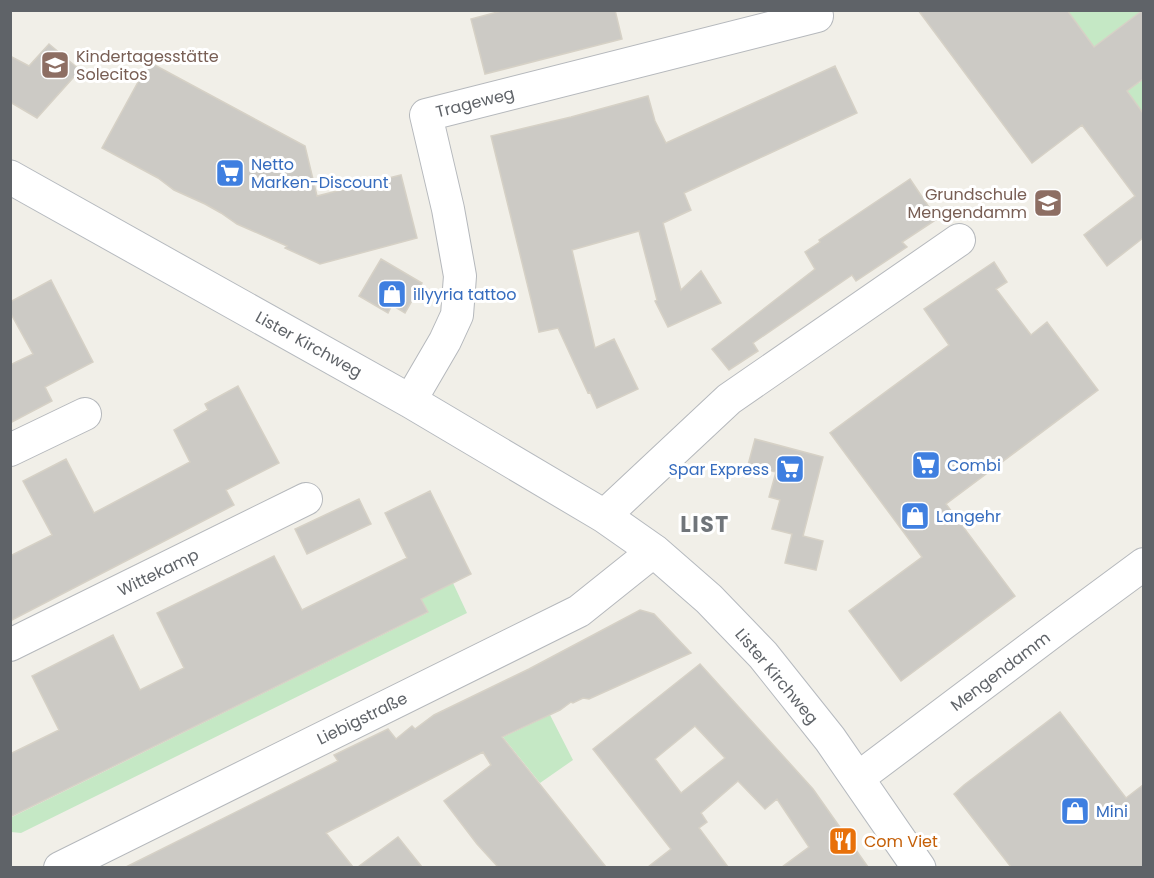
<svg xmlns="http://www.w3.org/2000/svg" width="1154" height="878" viewBox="0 0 1154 878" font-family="Poppins,sans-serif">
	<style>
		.green { fill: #c5e8c5 }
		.building { fill: #cccac5; stroke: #d6d1c6; stroke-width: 1.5; fill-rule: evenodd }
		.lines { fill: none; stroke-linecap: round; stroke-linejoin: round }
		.street-casing { stroke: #b5b8bc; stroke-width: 34 }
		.secondary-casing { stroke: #b6babf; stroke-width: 35 }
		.street { stroke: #fff; stroke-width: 32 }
		.secondary { stroke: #fff; stroke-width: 33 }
		.labels { text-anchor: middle; stroke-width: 6; stroke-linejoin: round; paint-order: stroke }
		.education-label { font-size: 16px; fill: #785e54; stroke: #fff; text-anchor: start }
		.street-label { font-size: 16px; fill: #5f6368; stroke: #fff }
		.shop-label { font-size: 16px; fill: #366cbe; stroke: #fff; text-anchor: start }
		.food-label { font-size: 16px; fill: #c56008; stroke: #fff; text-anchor: start }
		.district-label { font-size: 22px; font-weight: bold; letter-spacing: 1.5px; fill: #70757a; stroke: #fff }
	</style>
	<rect width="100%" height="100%" fill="#f1efe8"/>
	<path class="green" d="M1067,11H1143L1094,47Z
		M1135,78L1139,83L1143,79V113L1124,87Z
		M453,583L467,613L21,833L11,832L10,814L12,817L427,613L421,599Z
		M550,715L573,760L540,783L503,737Z"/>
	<path class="building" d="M505,10H615L622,39L485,74L471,19Z
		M918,10H1067L1094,47L1143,10V79L1127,91L1143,113V238L1107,266L1084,235L1135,196L1082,125L1032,163Z
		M49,44L80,70L37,118L10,102V56L29,66Z
		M149,62L305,146L317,196L401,175L417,238L320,264L285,248L287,246L237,224L221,213L205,204L174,190L158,178L102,148Z
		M835,66L857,113L684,193L691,210L663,223L681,290L701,271L721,303L668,327L655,301L657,300L639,231L572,250L595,348L614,339L638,389L597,408L590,392L588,393L558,328L539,332L491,136L571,117L648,96L655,121L666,143Z
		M910,179L937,219L902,242L907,247L856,281L852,275L753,343L758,351L729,370L712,349L815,269L805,252L820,242L819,240Z
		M381,259L422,283L405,313L392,305L388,313L359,296Z
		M994,262L1007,282L996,289L1031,335L1047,322L1098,390L946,504L1015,596L901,681L849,611L922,557L830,433L949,345L924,309Z
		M51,280L93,362L45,387L52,401L10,423V365L33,354L10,312V302Z
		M238,386L279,463L226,490L234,505L10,621V556L52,535L23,481L66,459L94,513L190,462L174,430L208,410L205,404Z
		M755,439L823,457L803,536L823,541L816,570L785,563L792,534L772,529L780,500L769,497L776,472L748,465Z
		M430,491L471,574L421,599L428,612L10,817V754L59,730L32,676L113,635L140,690L184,668L157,613L274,556L302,610L407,558L385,513Z
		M359,499L371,524L307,554L295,529Z
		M640,610L654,614L691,653L589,699L583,698L573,703L571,702L560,710L502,737L606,867H498L477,844L444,801L491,765L483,752L326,833L353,867H126L338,761L334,755L388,729L396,739L412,726L415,729L434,715L529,669Z
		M700,664L813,789L868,867H782L809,847L777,799L765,809L738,781L701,813L707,822L699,828L728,867H648L671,849L593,749ZM695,726L725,758L681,793L655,759Z
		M1060,712L1126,798L1143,785V867H1011L954,794L964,785Z
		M398,837L422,867H358Z"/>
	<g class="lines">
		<g class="street-casing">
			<path id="street" d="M410,401L445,341L457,315L460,276L448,209L426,115L817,16
				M10,450L85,414
				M604,516L729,399L959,240
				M10,645L306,499
				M858,778L1064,623L1144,564
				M60,868L579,611L654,551"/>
		</g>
		<g class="secondary-casing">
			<path id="secondary" d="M10,177L410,401L604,516L654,551L709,599L763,655L830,739L919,868"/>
		</g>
		<use href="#street" class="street"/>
		<use href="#secondary" class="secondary"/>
	</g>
	<defs>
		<g id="school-square" transform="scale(1.5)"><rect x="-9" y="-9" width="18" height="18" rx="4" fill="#8d6e63" stroke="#fff"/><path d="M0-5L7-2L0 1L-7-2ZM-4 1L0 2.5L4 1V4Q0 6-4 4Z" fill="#fff"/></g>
		<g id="supermarket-square" transform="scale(1.5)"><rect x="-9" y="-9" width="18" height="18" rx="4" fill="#3f7fe0" stroke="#fff"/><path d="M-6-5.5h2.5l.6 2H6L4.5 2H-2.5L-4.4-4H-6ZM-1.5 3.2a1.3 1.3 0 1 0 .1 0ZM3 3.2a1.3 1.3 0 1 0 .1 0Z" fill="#fff"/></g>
		<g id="shop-square" transform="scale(1.5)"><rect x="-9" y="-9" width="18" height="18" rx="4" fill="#3f7fe0" stroke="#fff"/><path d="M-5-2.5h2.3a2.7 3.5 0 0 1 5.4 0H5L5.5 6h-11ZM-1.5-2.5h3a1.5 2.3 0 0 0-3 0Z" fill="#fff"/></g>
		<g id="restaurant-square" transform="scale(1.5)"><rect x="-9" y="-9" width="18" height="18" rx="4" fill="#e8710a" stroke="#fff"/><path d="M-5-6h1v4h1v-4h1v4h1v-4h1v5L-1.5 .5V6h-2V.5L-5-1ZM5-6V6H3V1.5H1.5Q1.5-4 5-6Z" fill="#fff"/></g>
	</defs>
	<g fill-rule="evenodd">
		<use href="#school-square" x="55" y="65"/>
		<use href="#supermarket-square" x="230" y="173"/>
		<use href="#school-square" x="1048" y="203"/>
		<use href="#shop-square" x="392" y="294"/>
		<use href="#supermarket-square" x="926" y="465"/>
		<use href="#supermarket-square" x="790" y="469"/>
		<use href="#shop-square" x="915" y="516"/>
		<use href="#shop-square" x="1075" y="811"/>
		<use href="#restaurant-square" x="843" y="841"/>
	</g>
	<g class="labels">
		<g class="education-label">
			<text x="76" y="62">Kindertagesstätte<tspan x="76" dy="18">Solecitos</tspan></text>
			<text x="1027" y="200" text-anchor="end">Grundschule<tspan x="1027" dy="18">Mengendamm</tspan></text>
		</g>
		<g class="street-label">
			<text transform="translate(475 102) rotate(-14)" y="6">Trageweg</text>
			<text transform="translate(309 344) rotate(29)" y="6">Lister Kirchweg</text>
			<text transform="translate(158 572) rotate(-26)" y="6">Wittekamp</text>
			<text transform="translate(1000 671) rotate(-37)" y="6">Mengendamm</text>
			<text transform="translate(777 676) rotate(50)" y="6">Lister Kirchweg</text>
			<text transform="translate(362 718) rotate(-26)" y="6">Liebigstraße</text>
		</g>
		<g class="shop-label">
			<text x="251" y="170">Netto<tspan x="251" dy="18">Marken-Discount</tspan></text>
			<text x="413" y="300">illyyria tattoo</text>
			<text x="947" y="471">Combi</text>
			<text x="769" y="475" text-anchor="end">Spar Express</text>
			<text x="936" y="522">Langehr</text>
			<text x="1096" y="817">Mini</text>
		</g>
		<g class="food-label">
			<text x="864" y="847">Com Viet</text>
		</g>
		<g class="district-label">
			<text x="705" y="532">LIST</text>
		</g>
	</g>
	<rect width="1154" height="878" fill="none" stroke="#5f6368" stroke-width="24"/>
</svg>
